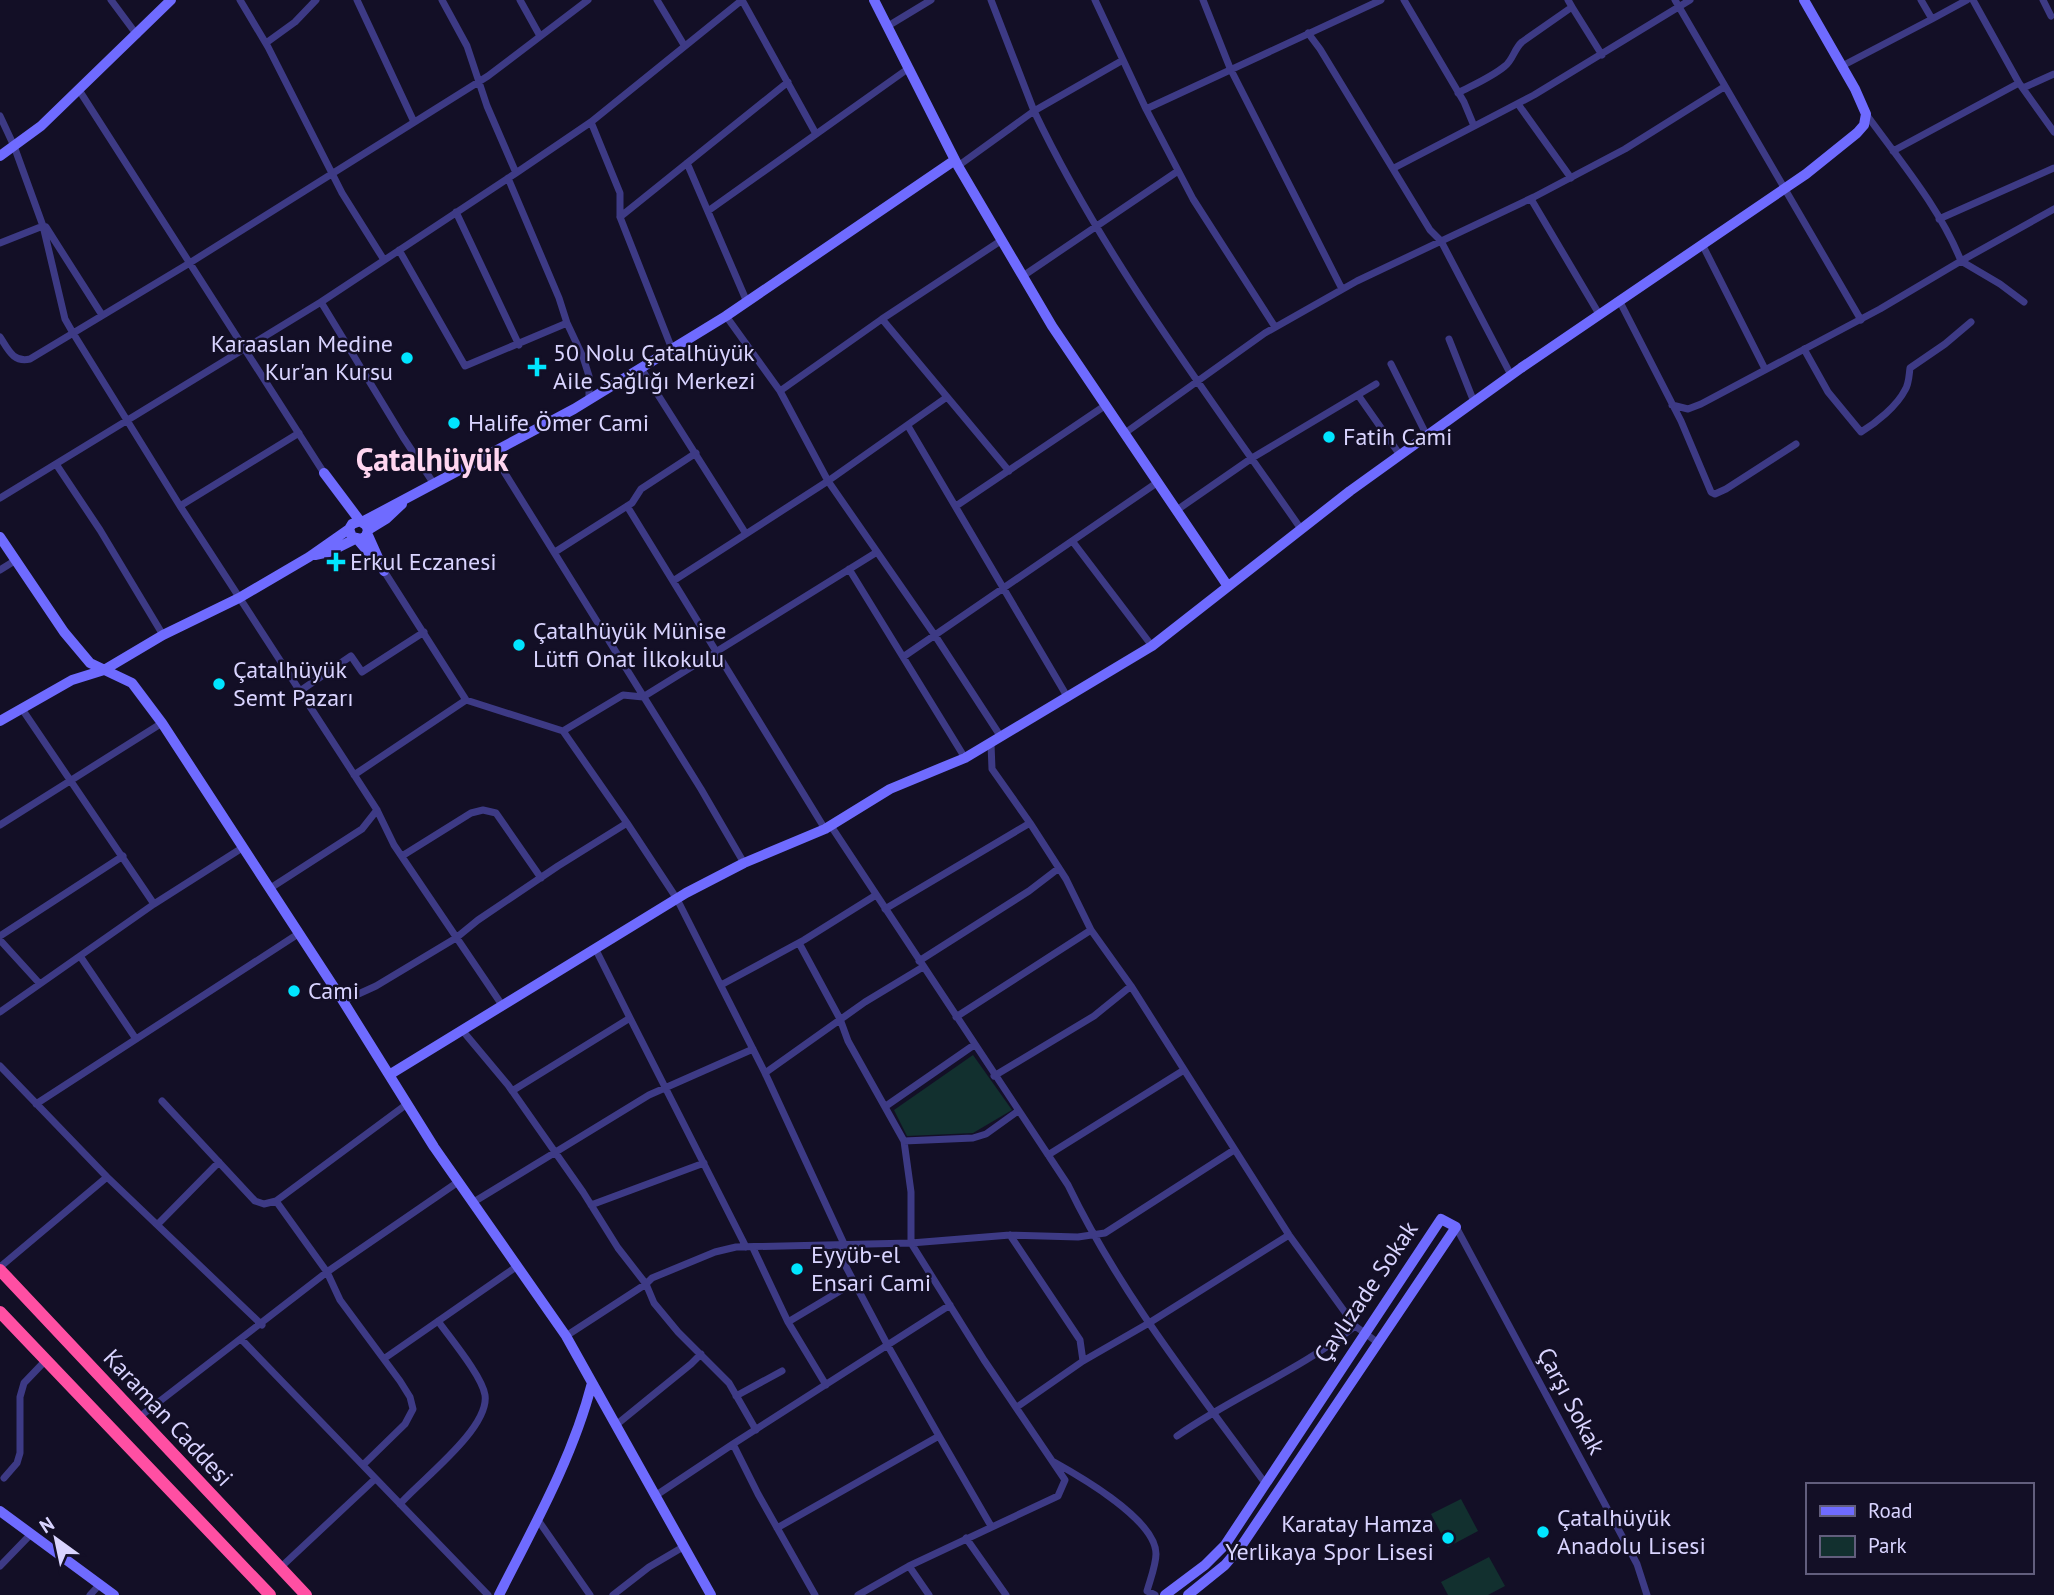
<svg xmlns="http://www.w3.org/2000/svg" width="2054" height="1595" viewBox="0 0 2054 1595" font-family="'PT Sans',sans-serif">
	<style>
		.green { fill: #12302f }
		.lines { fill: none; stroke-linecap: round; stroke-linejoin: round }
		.street { stroke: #3d3a85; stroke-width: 7 }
		.secondary { stroke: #6f6bff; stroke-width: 10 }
		.highway { stroke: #ff4fa3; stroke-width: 12 }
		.poi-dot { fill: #00e5ff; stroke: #130f26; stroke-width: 2.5 }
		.labels { text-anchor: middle; stroke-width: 5; stroke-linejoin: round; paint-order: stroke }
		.poi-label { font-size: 24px; fill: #d9d4ff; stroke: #130f26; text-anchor: start }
		.street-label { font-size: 24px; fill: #d9d4ff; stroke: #130f26 }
		.district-label { font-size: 32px; font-weight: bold; fill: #ffd6f0; stroke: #130f26 }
	</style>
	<rect width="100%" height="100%" fill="#130f26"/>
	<path class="green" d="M973,1055L1012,1110L973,1133L907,1136L894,1110Z
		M1461,1499L1478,1531L1448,1547L1431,1514Z
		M1489,1557L1505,1586L1488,1595H1448L1441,1582Z"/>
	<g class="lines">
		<path class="street" d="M111,0L137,35
			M240,0L268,47L342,193L384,260
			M357,0L414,122
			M442,0L467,46L487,106L516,173
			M520,0L540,36
			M657,0L684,45
			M742,0L816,134
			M1095,0L1146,109L1381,0
			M1203,0L1230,68L1342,289
			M1404,0L1464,102L1474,126
			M1675,0L1861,320
			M1921,0L1932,19L1967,0
			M2043,0L2051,16
			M1572,7L1602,55
			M888,26L931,0
			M1308,33L1320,49L1430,230L1441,241L1511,375
			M266,43L295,22L316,0
			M1123,60L1034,111C1105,260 1207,393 1301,529
			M1842,66L1932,19
			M2019,83L2054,132
			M2023,88L2054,74
			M79,90L324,473
			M1458,93C1473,85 1492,77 1505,66C1513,60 1514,49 1522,42L1572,7L1568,0
			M1518,104L1571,178
			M1146,109L1193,199L1275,327
			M0,116L14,146L43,226L65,319L73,333L180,506L377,810L394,845L502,1005
			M591,122L620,193V217L672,349
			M1893,151L2019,83L1973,0
			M687,163L747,302
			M958,166L1034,111L991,0
			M1394,168L1534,95L1690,0
			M508,178L559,298L567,323L583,357L589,376V400
			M1531,199L1599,314
			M708,211L909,68
			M456,212L519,345
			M620,217L788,82
			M1939,219L2054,168
			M46,227L102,315
			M0,243L43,226
			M1702,244L1765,369
			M399,250L465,366L567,323
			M1023,276L1178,171
			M1619,300L1681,421L1711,492L1715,494L1726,489L1796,444
			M321,302L403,437L434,484
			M2024,302L2000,284L1961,261L2054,209
			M726,316L780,391L828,481L936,637L1001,737
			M882,319L1009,471
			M0,337C8,349 13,363 30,359L188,264L488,76L588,0
			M1449,339L1474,402
			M1804,349L1828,392L1861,432C1876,423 1897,406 1905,390C1909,384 1909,375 1910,368L1945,344L1971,322
			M1391,364L1427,436
			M641,368L746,534
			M780,391L882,319L1002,240
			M1358,395L1400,455
			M1672,405L1688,409L1701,404L1880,309L1961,261C1940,208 1900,161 1866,114
			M908,426L1068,698
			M1125,433L1265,333L1357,281L1534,197L1625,149L1724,87
			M493,454L701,789L744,863
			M56,464L100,530L163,635
			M0,498L321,302L516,173L591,122L742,0
			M180,506L299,433
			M627,506L825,829
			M956,506L1106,405
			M1177,510L1252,458L1376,384
			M1073,542L1152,646
			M555,552L632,503L641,489L696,453
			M849,569L965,758
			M0,570L16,560
			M384,571L466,700L563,731L627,823
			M673,581L828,481L947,397
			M903,657L1158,482
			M300,691L351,656L362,672L424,632
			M22,709L154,904
			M563,731L623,695L643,697L877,552
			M991,744L992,769L1030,823
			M354,775L466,700
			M0,825L162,723
			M831,826L1068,1185C1120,1293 1195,1387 1265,1483
			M402,856L471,813L483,810L496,813L541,878
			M269,889L362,829L377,810
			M885,909L1030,823L1066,879L1091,930L1131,986L1289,1235L1355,1326L1377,1342
			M0,936L123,856
			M0,940L40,984
			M80,956L136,1039
			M919,961L1029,891L1059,868
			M721,985L804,940L876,895
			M343,1001L376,986L456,938L478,920L558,866L627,823L677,899L765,1073L865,1002L923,967
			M0,1012L154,904L242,848
			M956,1017L1091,930
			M630,1018L746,1247
			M462,1030L508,1085L583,1192L618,1248L646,1284L654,1303L678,1332L729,1383L756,1430
			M0,1066L107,1177L262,1325
			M765,1073L845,1246
			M994,1076L1094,1016L1131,986
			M512,1091L630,1018L595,948
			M162,1101L255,1201L264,1204L276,1201L327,1272L340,1300L400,1381L410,1397L413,1409L405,1424L364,1464
			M36,1104L298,934
			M886,1106L974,1045
			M904,1141L973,1138L986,1134L1018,1111
			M1048,1155L1184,1070
			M276,1201L407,1104
			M472,1203L649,1095L753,1049
			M591,1205L704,1163
			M158,1224L219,1162
			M1456,1227L1637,1564L1647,1595
			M1010,1235L1080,1340L1083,1361L1017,1407
			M753,1248L788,1322L826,1385
			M0,1267L107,1177
			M788,1322L855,1282
			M566,1336L646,1284L652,1278L715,1252L736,1247L911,1243V1192L904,1141L848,1041L840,1019L799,943
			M241,1339L488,1595
			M385,1358L516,1267
			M1083,1361L1149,1323L1289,1235
			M736,1396L782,1371
			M138,1418L327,1272L458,1182
			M616,1425L691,1364L701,1354
			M939,1436L991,1526
			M1177,1436C1234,1396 1301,1370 1355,1326
			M1054,1462C1081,1477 1156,1520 1156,1554C1156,1565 1150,1580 1147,1591L1155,1595
			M4,1478L17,1463L20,1453V1397L24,1383L46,1360
			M655,1496L733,1444
			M400,1504C421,1480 490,1428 485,1395C482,1376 450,1338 438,1321
			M538,1520L590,1595
			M777,1528L939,1436L888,1346L835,1246
			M966,1538L1006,1595
			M0,1566L31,1534
			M280,1568L375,1479
			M90,1595L100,1584
			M613,1595L649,1567L683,1547
			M815,1595L758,1494L733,1444L950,1305
			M858,1595L909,1566
			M929,1595L909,1566L1058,1496L1065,1480L984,1360L911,1243L1010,1235L1078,1237L1105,1233L1234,1150"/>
		<path class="secondary" d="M874,0L958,166L1052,326L1227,585
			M0,156L41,126L171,0
			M324,473L360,521
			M362,522L574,409L726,316L955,160
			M368,530L366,525L360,521L352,524L349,529L352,537L361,539L366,536L368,530L386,519L402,504
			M367,533L384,571
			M0,537L64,632L90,663L132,683L162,723L343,1001L434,1147L566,1336L711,1595
			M358,540L381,567
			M315,555L329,552L355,539
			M0,721L72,680L104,670L163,635L239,598L309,557L349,529
			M389,1075L686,893L744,863L825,829L890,789L965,758L1152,646L1350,491L1521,368L1806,174L1857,133L1864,125L1866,114L1855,89L1804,0
			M0,1511L114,1595
			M499,1595C534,1526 573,1457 592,1383
			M1165,1595L1205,1565L1225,1545L1441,1219L1456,1227L1242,1545L1225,1565L1188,1595"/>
		<path class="highway" d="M0,1270L306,1595
			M0,1312L270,1595"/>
	</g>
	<g class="poi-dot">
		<circle cx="407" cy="358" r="7"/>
		<path d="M533.5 356.5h7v7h7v7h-7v7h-7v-7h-7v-7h7z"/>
		<circle cx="454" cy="423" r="7"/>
		<circle cx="1329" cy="437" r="7"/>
		<path d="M332.5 551.5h7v7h7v7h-7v7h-7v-7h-7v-7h7z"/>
		<circle cx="519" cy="645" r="7"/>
		<circle cx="219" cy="684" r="7"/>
		<circle cx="294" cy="991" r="7"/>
		<circle cx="797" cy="1269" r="7"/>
		<circle cx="1543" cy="1532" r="7"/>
		<circle cx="1448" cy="1538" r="7"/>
	</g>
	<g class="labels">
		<g class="poi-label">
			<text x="393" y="352" text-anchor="end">Karaaslan Medine<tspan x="393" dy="28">Kur'an Kursu</tspan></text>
			<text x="553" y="361">50 Nolu Çatalhüyük<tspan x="553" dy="28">Aile Sağlığı Merkezi</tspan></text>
			<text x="468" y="431">Halife Ömer Cami</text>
			<text x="1343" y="445">Fatih Cami</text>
			<text x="350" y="570">Erkul Eczanesi</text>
			<text x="533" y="639">Çatalhüyük Münise<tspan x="533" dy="28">Lütfi Onat İlkokulu</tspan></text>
			<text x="233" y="678">Çatalhüyük<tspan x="233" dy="28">Semt Pazarı</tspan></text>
			<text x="308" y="999">Cami</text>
			<text x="811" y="1263">Eyyüb-el<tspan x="811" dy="28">Ensari Cami</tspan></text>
			<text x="1557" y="1526">Çatalhüyük<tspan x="1557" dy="28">Anadolu Lisesi</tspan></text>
			<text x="1434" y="1532" text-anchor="end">Karatay Hamza<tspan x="1434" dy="28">Yerlikaya Spor Lisesi</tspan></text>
		</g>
		<g class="street-label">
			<text transform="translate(1366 1292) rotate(-56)" y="8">Çaylızade Sokak</text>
			<text transform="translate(1571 1401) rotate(62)" y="8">Çarşı Sokak</text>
			<text transform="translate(168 1418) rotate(47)" y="8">Karaman Caddesi</text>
		</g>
		<g class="district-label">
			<text x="432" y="471">Çatalhüyük</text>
		</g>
	</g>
	<rect x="1806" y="1483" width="228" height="91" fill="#130f26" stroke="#625e7d" stroke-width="2"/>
	<rect x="1820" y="1506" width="35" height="10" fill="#6f6bff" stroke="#625e7d" stroke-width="2"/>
	<text x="1868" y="1518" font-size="21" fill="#d9d4ff">Road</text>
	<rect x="1820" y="1536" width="35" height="21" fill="#12302f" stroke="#625e7d" stroke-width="2"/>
	<text x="1868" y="1553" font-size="21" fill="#d9d4ff">Park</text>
	<g transform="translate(56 1539) rotate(327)" stroke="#130f26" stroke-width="5" paint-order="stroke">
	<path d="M0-5L12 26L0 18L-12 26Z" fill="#d9d4ff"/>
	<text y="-10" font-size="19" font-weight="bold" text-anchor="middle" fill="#d9d4ff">N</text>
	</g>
</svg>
